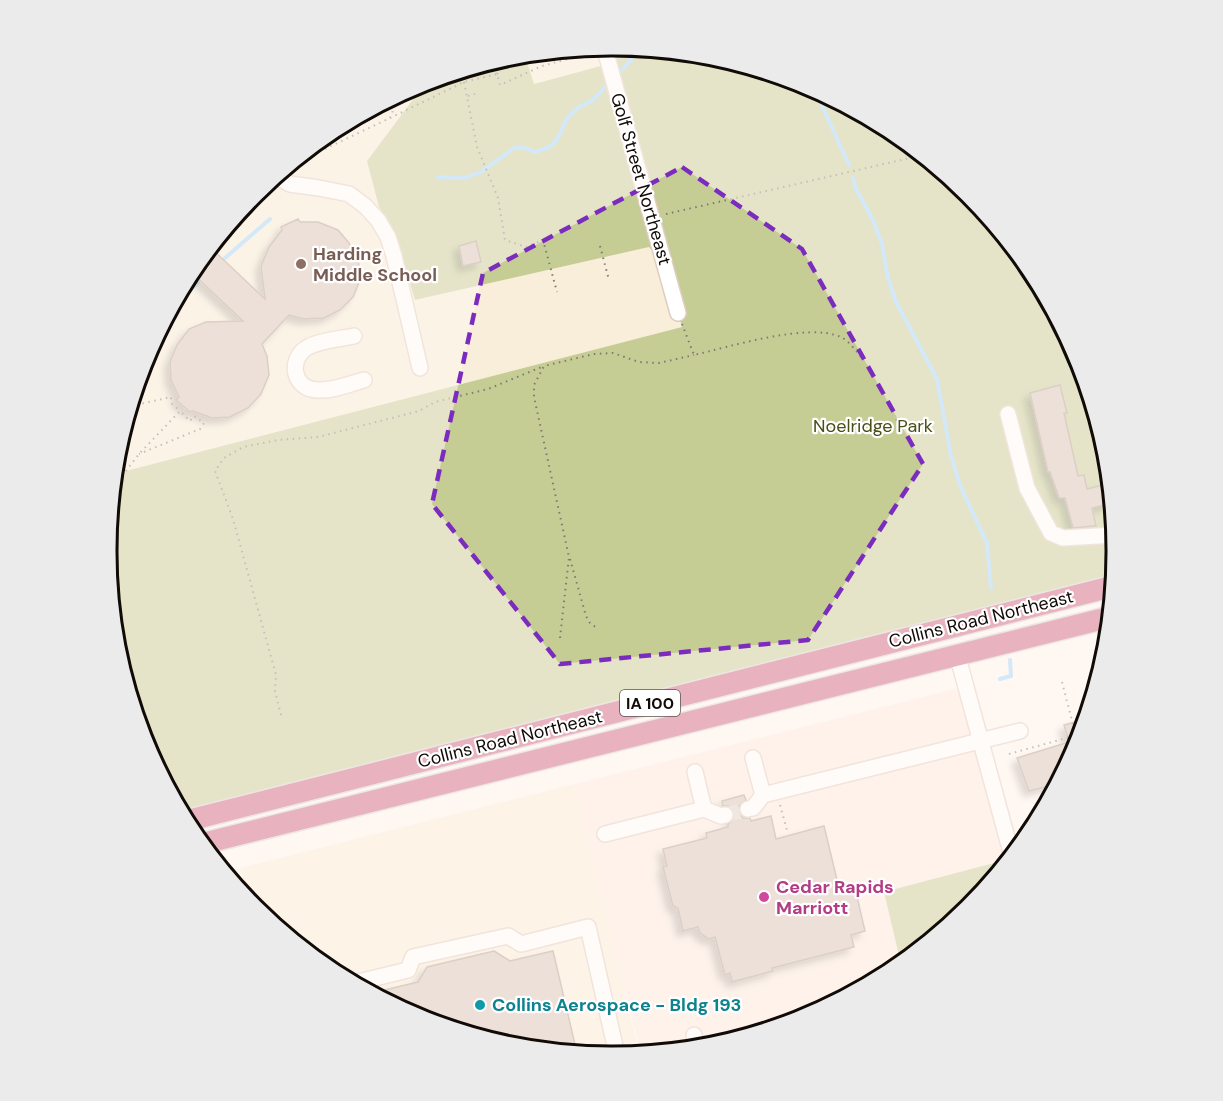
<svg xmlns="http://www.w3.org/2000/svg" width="1223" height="1101" viewBox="0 0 1223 1101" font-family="'DM Sans',sans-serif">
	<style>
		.built { fill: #fcece1 }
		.industrial { fill: #faedd9 }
		.education { fill: #f8eed9 }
		.green { fill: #c5cd95 }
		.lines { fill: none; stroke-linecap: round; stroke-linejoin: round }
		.stream { stroke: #9dd5fe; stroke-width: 4 }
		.building { fill: #d7c4b8; stroke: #af9d91; stroke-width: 1.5; filter: url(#shadow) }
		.minor-tunnel { stroke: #dbd4cf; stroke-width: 15; stroke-dasharray: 15 8; stroke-linecap: butt }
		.minor-casing { stroke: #e0cdc0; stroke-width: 18 }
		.highway-casing { stroke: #d4d3d2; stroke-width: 24 }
		.path { stroke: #7f7974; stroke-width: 2; stroke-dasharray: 1.5 4.5; stroke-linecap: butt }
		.minor { stroke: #fff; stroke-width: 15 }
		.highway { stroke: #cc5e7f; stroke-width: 21 }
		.marked { fill: none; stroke: #7b2cbf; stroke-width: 4.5; stroke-dasharray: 12 8; stroke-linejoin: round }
		.education-dot { fill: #8d6e63; stroke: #fff; stroke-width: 2 }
		.hotel-dot { fill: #d1479c; stroke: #fff; stroke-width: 2 }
		.culture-dot { fill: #0f9aa8; stroke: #fff; stroke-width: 2 }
		.labels { text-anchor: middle; stroke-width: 4.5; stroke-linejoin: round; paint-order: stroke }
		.shield { fill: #fff; stroke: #585451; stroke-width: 1.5 }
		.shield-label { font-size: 16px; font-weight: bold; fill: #110b07 }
		.street-label { font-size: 18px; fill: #110b07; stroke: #fff }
		.education-label { font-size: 18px; font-weight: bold; fill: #785e54; stroke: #fff; text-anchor: start }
		.park-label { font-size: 18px; fill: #494f16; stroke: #fff }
		.hotel-label { font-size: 18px; font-weight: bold; fill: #b23c85; stroke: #fff; text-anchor: start }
		.culture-label { font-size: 18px; font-weight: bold; fill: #0d838f; stroke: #fff; text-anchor: start }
		.rim { fill: none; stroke: #110b07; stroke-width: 3 }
	</style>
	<defs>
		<filter id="shadow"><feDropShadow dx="-5.5" dy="5.5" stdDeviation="3" flood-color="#0004"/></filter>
	</defs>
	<rect width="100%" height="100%" fill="#fff7f2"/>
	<path class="built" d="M959,688L1006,863L969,908L892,971L805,1018L710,1046L641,1053L617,961L575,784Z"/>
	<path class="industrial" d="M575,784L639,1053L611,1056L513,1046L418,1017L330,971L249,902L240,868Z"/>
	<path class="education" d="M604,46L609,64L533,84L525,59L379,207L395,233L415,300L649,247L666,268L682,327L114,474L116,452L145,357L191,269L254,193L331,130L418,83L513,55Z"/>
	<path class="green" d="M611,45L710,55L805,84L893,130L969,193L1032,270L1079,357L1107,452L1117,551L1114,586L186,821L144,744L116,649L106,550L114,474L682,327L666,268L649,247L415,300L395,233L379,207L367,161L423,86L526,59L534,84L608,64Z
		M994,863L997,874L969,908L901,964L884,892Z"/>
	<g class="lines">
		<path class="stream" d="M622,70L641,48
			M814,88L849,165
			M437,177L465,178L481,172L514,148H525L535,152L549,147L557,140L567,118L579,107L593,100L607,85
			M853,178L856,189L872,218L882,244L888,278L896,302L937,379L951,456L961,488L987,543L991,588
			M225,258L270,219
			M114,468C134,404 148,331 198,282
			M1000,679L1011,676L1010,660"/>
	</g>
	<path class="building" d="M298,219L300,222H318L338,230L349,243L358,260L361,278L353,297L340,310L324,318L304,319L289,315L262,344L267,356L269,375L261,394L248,408L230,417L212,418L193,411L190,412L176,400L179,397L171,380L170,362L177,345L189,329L206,322L243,321L190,271L191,269L210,247L265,299L261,266L269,247L282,230L281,227Z
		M476,241L481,262L463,266L459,246Z
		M1060,385L1067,413H1064L1078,476L1084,475L1087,489L1110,483L1112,503L1092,508L1096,526H1093L1073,528L1065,498H1059L1050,472H1048L1030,393Z
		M1079,721L1082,732L1078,744L1057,784L1029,791L1017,758L1069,742L1064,725Z
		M744,795L746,800L739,806L740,815L744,818H750L751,821L771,816L776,839L824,826L839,888L854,884L865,931L851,935L854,947L772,968L773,971L732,982L730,973L725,975L715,937L709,939L700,933L698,927L683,931L678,908L673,906L663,867L667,866L663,849L707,838L706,833L728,827V824L734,818V812L728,806H723L722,801Z
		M494,951L510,961L553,951L577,1053L513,1046L418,1017L372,993L418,982L427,967Z"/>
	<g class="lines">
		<path class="minor-tunnel" d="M725,815L748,809"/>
		<g class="minor-casing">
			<path id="minor" d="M604,46L678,313
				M275,176L290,184L319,188L349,194L365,206L378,220L388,237L394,256L420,368
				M354,336C340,339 321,340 308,347C287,359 293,390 318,390C333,391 349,384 364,380
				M1008,414L1027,488L1051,533L1063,538L1115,535
				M957,654L1012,856
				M753,758L763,795
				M695,772L704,809
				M748,809L753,808L763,795L1020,731
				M605,834L704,809L721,816L725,815
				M354,983L408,970L413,957L508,936L521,944L588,927L615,1046L609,1056
				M694,1035L697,1048"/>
		</g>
		<g class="highway-casing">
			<path id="highway" d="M186,821L1114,586
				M201,844L1110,617"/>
		</g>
		<path class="path" d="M567,49L570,58
			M497,74L509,56
			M464,82L477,147L498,198L505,240L526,247L543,240L557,292
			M468,96L475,94
			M390,118L464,82L497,74L500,85L542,66L593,52
			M287,167L390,118L400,93
			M666,214L923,155
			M600,246L609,280
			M682,324L694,355C729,347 808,322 841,337C848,340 856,351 861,357
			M131,401L140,404L171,397V403L180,411
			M113,479L118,481L139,454L180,411L190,421L194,416L204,423L200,429L139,454
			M570,559L586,616L590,623L597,628
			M560,638L569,557L534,397V385L544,366L594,354L613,353L639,362L659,363L694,355
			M1062,682L1076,736
			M281,715L275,691L276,675L233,519L215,471L224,458L243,447L278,440L318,437L419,411L435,402L488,389L544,366
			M1009,754L1081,734
			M780,805L788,834"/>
		<use href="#minor" class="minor"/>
		<use href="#highway" class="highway"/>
	</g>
	<path d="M0 0H1223V1101H0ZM682,167L802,249L923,464L808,640L560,664L432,504L483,273Z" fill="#fff7f2" fill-opacity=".55" fill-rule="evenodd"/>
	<path class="marked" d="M682,167L802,249L923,464L808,640L560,664L432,504L483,273Z"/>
	<circle class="education-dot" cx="301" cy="264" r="6"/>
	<circle class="hotel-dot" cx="764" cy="897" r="6"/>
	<circle class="culture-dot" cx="480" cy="1005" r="6"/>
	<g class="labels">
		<rect class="shield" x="620" y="690" width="60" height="26" rx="4.5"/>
		<g class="shield-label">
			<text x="650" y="709">IA 100</text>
		</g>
		<g class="street-label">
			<text transform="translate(641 179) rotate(74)" y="6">Golf Street Northeast</text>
			<text transform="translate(981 619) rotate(-14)" y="6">Collins Road Northeast</text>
			<text transform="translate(510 739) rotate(-14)" y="6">Collins Road Northeast</text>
		</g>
		<g class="education-label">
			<text x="313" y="260">Harding<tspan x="313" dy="21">Middle School</tspan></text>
		</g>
		<g class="park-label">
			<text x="873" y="432">Noelridge Park</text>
		</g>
		<g class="hotel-label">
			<text x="776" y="893">Cedar Rapids<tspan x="776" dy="21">Marriott</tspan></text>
		</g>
		<g class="culture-label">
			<text x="492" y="1011">Collins Aerospace - Bldg 193</text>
		</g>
	</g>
	<path d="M0 0H1223V1101H0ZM611 56H612A494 494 0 0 1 1106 550V552A494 494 0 0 1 612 1046H611A494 494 0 0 1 117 552V550A494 494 0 0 1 611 56Z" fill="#ecebeb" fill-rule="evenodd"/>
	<path class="rim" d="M611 56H612A494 494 0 0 1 1106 550V552A494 494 0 0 1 612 1046H611A494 494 0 0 1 117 552V550A494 494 0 0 1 611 56Z"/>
</svg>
